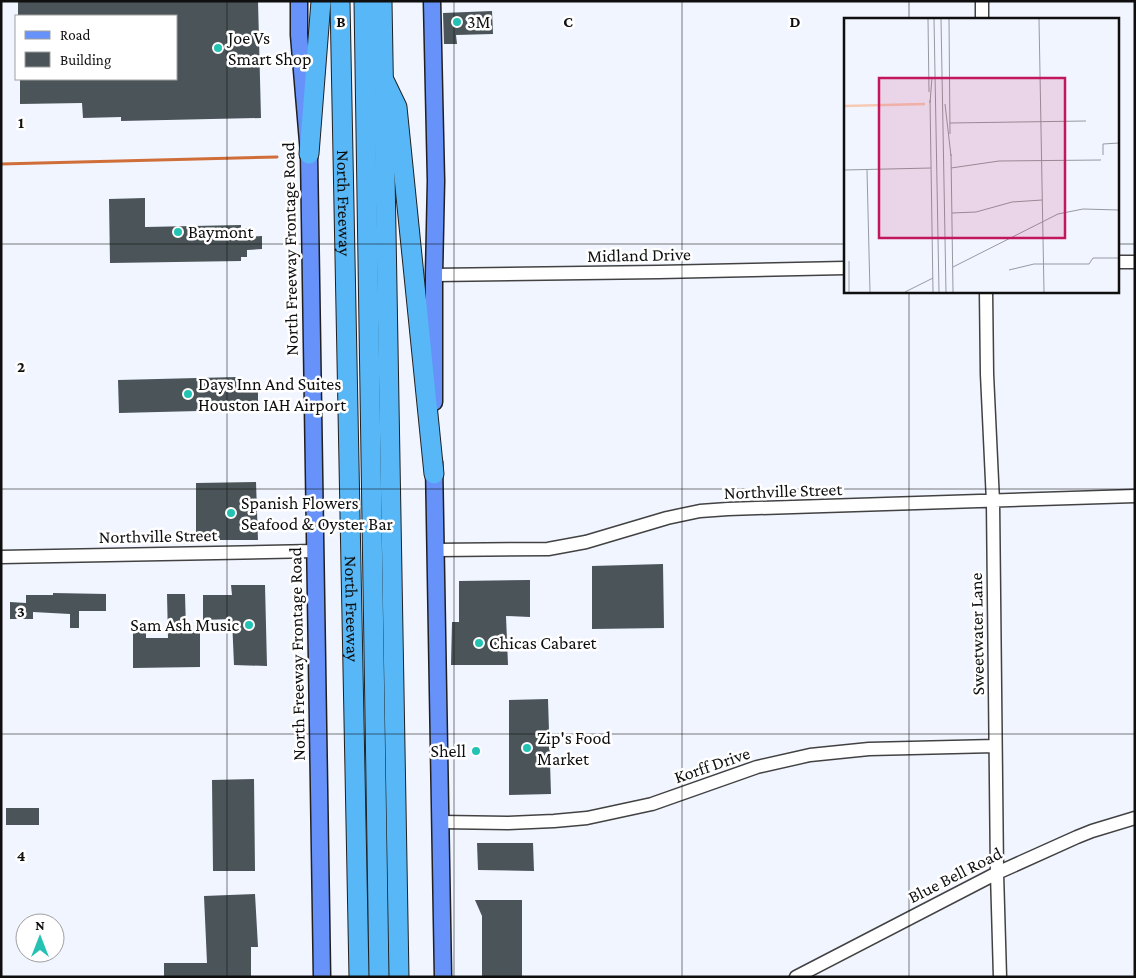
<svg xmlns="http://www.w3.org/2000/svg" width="1136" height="978" viewBox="0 0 1136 978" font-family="'Crimson Pro',serif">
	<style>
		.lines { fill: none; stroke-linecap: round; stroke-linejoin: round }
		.stream { stroke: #d06e3a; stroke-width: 3 }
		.building { fill: #4b5458 }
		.minor-casing { stroke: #424242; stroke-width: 15 }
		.major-casing { stroke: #202020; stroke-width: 19 }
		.highway-casing { stroke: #202020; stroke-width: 21 }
		.minor { stroke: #fff; stroke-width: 12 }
		.major { stroke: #6692fa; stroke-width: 16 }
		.highway { stroke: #58b7f6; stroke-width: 19 }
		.grid { fill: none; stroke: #0f0f0f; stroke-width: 1; stroke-opacity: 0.55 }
		.poi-dot { fill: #24c2b2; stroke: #fff; stroke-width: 2 }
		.labels { text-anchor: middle; stroke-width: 5; stroke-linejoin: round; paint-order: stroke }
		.poi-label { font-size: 18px; fill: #0f0f0f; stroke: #fff; text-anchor: start }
		.street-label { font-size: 18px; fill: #0f0f0f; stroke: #fff }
		.inset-river { fill: none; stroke: #f7cab5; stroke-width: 2.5 }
		.inset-road { fill: none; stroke: #97999f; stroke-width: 1 }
		.view { fill: #c2185b; fill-opacity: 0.15; stroke: #c2185b; stroke-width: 2.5 }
		.inset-edge { fill: none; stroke: #0f0f0f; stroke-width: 2.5 }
		.grid-label { font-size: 16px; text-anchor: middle; font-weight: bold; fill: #0f0f0f; stroke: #fff; stroke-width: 5; stroke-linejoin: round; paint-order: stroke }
	</style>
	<rect width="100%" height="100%" fill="#f1f5ff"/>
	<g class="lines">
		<path class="stream" d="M1,164L277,157"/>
	</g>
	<path class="building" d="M18,1H258L261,118L121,121V117L83,118L82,103L20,104V79H176V16H18Z
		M492,11L493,34L456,35L457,44H444L443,13Z
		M145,198V227L241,225V228H247V237L262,236V249L247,250V257H241V261L110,263L109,199Z
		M237,377L238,385H258V403L238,404V410L119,413L118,380Z
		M256,482L258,540H196V483Z
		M663,564L664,628L592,629V566Z
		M530,580V617L506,616L508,665H451L452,622H459V581Z
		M231,585H265L267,666L234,665L232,619L203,620V595H232Z
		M53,593L106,594V611H79V628H70V614L33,612V619H10V602L26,603V595H53Z
		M167,594H185L186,630L200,629V667L133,668V632H146V638H168Z
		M548,699L551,794L509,795V700Z
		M254,779L255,871H213L212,780Z
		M6,808H39V825H6Z
		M477,843H533L534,871L478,870Z
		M255,894L258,947H251V977H164V963H207L204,896Z
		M475,900H522V977H482V916Z"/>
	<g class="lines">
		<g class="minor-casing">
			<path id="minor" d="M982,1V19
				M1117,262H1135
				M434,275L659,272L845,268
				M986,291L987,374L993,502L997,873L1000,977
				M436,550L548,549L586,542L667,518L700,511L728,509L1135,496
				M1,557L315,551
				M441,822L508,823L554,821L587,818L652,804L757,767L810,755L869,749L995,746
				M796,977L997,873L1077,837L1092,831L1135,818"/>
		</g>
		<g class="major-casing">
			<path id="major" d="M299,1V35L309,154L322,977
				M432,1L436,181L434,275V402
				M434,462L443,977"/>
		</g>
		<g class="highway-casing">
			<g id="highway">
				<path id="s1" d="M340,1L359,977"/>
				<path d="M364,1L379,977"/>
				<path d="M382,1L399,977"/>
				<path d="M385,82L397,107L434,474"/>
				<path d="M309,154L321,1"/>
			</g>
		</g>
		<use href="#minor" class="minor"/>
		<use href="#major" class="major"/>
		<use href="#highway" class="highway"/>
	</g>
	<path class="grid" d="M227,1V977M454,1V977M682,1V977M909,1V19M1,244H845M1117,244H1135M909,291V977M1,489H1135M1,734H1135"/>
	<g class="poi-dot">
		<circle cx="457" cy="22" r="5"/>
		<circle cx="218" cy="48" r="5"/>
		<circle cx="178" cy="232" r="5"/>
		<circle cx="188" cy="394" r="5"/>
		<circle cx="231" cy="513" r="5"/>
		<circle cx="249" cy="625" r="5"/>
		<circle cx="479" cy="643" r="5"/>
		<circle cx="527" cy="748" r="5"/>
		<circle cx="476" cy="751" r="5"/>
	</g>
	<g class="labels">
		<g class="poi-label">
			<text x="467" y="28">3M</text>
			<text x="228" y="44">Joe Vs<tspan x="228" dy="21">Smart Shop</tspan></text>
			<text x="188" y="238">Baymont</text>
			<text x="198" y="390">Days Inn And Suites<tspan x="198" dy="21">Houston IAH Airport</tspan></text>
			<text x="241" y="509">Spanish Flowers<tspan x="241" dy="21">Seafood &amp; Oyster Bar</tspan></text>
			<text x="239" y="631" text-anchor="end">Sam Ash Music</text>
			<text x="489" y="649">Chicas Cabaret</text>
			<text x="537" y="744">Zip's Food<tspan x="537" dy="21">Market</tspan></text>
			<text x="466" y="757" text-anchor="end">Shell</text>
		</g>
		<g class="street-label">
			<text dy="6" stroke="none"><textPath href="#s1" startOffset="202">North Freeway</textPath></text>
			<text transform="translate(290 249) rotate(-91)" y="6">North Freeway Frontage Road</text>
			<text transform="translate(639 255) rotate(-1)" y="6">Midland Drive</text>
			<text transform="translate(783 491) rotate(-2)" y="6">Northville Street</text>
			<text transform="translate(158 536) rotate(-1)" y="6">Northville Street</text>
			<text dy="6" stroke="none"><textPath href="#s1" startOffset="608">North Freeway</textPath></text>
			<text transform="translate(977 634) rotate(-91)" y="6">Sweetwater Lane</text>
			<text transform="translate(297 654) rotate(-91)" y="6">North Freeway Frontage Road</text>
			<text transform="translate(712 765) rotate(-19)" y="6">Korff Drive</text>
			<text transform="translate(955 875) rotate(-27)" y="6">Blue Bell Road</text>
		</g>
	</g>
	<g transform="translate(844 18)">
		<rect width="275" height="275" fill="#f1f5ff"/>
		<path class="inset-river" d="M0,88L81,86"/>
		<path class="inset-road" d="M84,1L85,74M90,1L95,274M97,1L102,274M105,1L106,116M195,1L200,274M86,82L89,274M86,85L88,59M101,86L107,138M106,105L242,103M107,136L109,274M259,137V126L275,125M107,150L155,143L257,142M0,152L87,150M23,152L26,274M108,195L132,194L168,184L198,182M5,243V274M109,249L214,196L239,191L275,192M165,252L190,246H245L249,240H275M61,274L89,260"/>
		<path class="view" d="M35,60H221V220H35Z"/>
		<rect width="275" height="275" class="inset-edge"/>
	</g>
	<g class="grid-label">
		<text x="341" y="27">B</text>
		<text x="568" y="27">C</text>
		<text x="795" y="27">D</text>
		<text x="21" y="128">1</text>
		<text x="21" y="372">2</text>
		<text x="21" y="617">3</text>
		<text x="21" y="861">4</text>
	</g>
	<rect width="1136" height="978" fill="none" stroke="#0f0f0f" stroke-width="5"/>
	<rect x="15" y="15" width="162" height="65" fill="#ffffff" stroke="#9f9f9f"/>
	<rect x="25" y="31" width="25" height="8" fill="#6692fa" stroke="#9f9f9f"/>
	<text x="60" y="40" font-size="15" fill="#0f0f0f">Road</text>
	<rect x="25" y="52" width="25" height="15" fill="#4b5458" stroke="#9f9f9f"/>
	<text x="60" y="65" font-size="15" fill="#0f0f0f">Building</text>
	<g transform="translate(40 938)"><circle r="24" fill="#ffffff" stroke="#9f9f9f"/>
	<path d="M0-4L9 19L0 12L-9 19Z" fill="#24c2b2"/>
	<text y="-8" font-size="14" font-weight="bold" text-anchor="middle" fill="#0f0f0f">N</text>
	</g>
</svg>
